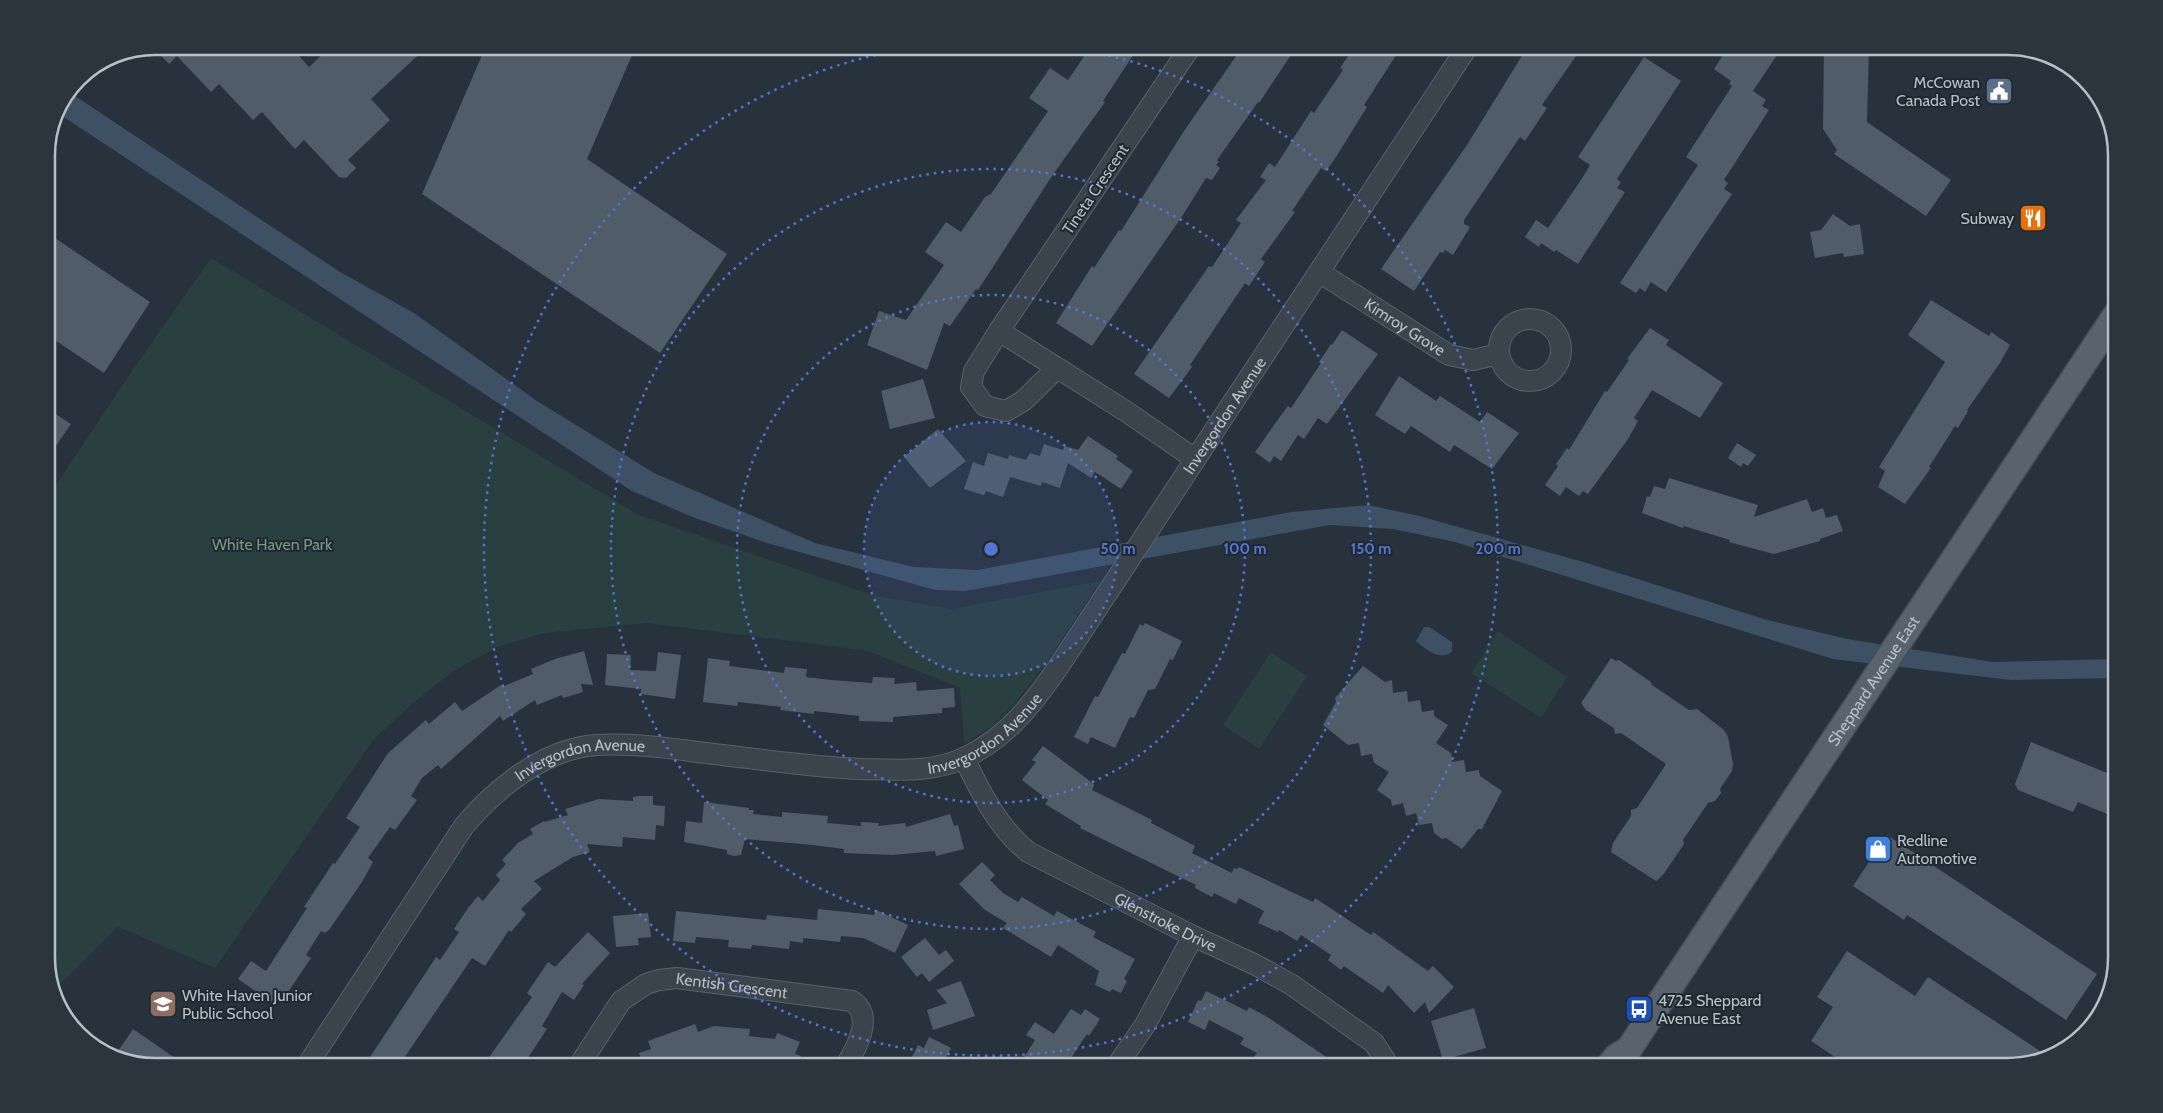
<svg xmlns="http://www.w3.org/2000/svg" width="2163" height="1113" viewBox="0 0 2163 1113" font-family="Cabin,sans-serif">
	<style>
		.green { fill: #2a3f3f }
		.water { fill: #3e5164 }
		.building { fill: #505d68 }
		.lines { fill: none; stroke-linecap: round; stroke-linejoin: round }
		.minor-casing { stroke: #59626b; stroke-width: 22 }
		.major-casing { stroke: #444d56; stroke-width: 28 }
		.minor { stroke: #3b444d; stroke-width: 20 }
		.major { stroke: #59636d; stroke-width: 25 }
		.ring { fill: none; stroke: #5376d2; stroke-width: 2.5; stroke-dasharray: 2.5 5 }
		.labels { text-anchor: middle; stroke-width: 4; stroke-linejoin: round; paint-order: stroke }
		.poi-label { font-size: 16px; fill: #b7bfc8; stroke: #202932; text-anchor: start }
		.street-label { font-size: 16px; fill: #b7bfc8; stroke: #202932 }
		.park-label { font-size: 16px; fill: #779c7d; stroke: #202932 }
		.rim { fill: none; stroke: #b7bfc8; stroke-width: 2.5 }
		.centre { fill: #5376d2; stroke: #202932; stroke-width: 2.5 }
		.ring-label { font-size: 15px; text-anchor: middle; font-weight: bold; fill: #5376d2; stroke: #202932; stroke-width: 4; stroke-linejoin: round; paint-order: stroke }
	</style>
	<rect width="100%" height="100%" fill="#27323d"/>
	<path class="green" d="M211,258L639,515L872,595L951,609L1100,581L1046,663L1015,703L994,725L964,744L960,688L868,651L647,623L544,633L497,647L452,672L412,704L374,739L215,968L118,927L55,989L47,965L46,500L134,368Z
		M1498,631L1567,677L1541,718L1471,673Z
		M1271,652L1307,676L1259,749L1223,725Z"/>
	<path class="water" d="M69,92L340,272L414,313L537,401L654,473L815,543L914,567L977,570L1292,512L1368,505L1419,516L1587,563L1767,620L1847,639L1993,662L2117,659V678L2011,680L1833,659L1455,542L1393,529L1330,525L965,591L935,590L767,543L695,518L632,491L56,112Z
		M1424,627H1429L1452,642V652C1439,661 1427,650 1416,641Z"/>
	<path class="building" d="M290,46L309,67L331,46H428L371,99L390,120L348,160L356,168L346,178L339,177L304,140L295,149L262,112L253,120L219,84L211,92L177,56L169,64L153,47Z
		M486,46H636L587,159L727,254L660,353L422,194Z
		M1091,46H1139L1103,101L1105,102L1054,173L978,290L976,289L950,326L944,323L927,370L867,345L879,311L906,320L944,265L925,252L946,222L961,232L985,197L991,194L1048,111L1029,98L1050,68L1068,80Z
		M1243,46H1297L1259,103L1258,102L1217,160L1219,162L1216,165L1220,168L1212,180L1206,178L1181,218L1092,346L1056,323L1092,266L1094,268L1119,230L1121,231L1184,131Z
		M1355,46H1402L1364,105L1367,107L1336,157L1326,171L1321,168L1292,211L1295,212L1261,259L1265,262L1249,286L1245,283L1190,365L1192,367L1169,398L1134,374L1209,266L1212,267L1241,223L1236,220L1266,180L1260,177L1269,163L1275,167L1311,111L1314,113L1343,70L1340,68Z
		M1528,46H1583L1542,105L1547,108L1525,141L1520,137L1464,220V224L1470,227L1453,255L1445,250L1443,253L1440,252L1414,291L1381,269L1467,145Z
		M1729,46H1783L1753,91L1766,100L1762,106L1769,110L1724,180L1728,183L1724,189L1732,194L1666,292L1651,282L1645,292L1640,288L1636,293L1620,283L1698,165L1686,157L1732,86L1729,84L1731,81L1714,69Z
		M1824,46H1869L1867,122L1951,180L1926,216L1834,154L1837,150L1823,129Z
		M1644,57L1681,81L1617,179L1621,182L1617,188L1625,192L1578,264L1556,250L1554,252L1541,243L1539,247L1525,237L1536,220L1548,228L1583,177L1590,165L1578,157Z
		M1833,214L1850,226L1860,224L1864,254L1844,257L1843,253L1815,258L1810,232L1821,230Z
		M46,232L150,302L104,373L46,334Z
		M1931,300L1989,336L1991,332L2010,345L2000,363L1967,410L1968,411L1958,428L1955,426L1929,467L1931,468L1905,504L1878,487L1885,471L1879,467L1945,362L1908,335Z
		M1650,328L1669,340L1666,345L1723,383L1700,418L1652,390L1634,418L1638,421L1628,439L1588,494L1583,491L1579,496L1566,487L1560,496L1545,485L1558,466L1556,464L1567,448L1569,450L1605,391L1607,392L1629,360L1627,359Z
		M1342,330L1378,354L1327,424L1318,418L1304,439L1298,435L1281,461L1274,456L1270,463L1255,452L1279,418L1288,406L1291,408L1321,363L1319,362L1331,344L1332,345Z
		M1399,376L1436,401L1440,396L1480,422L1487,412L1519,433L1492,469L1454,445L1450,452L1411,426L1405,434L1375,415Z
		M923,379L935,418L890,429L881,391Z
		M46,408L71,424L46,460Z
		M938,429L966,461L930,488L904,457Z
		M1088,436L1118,456L1116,459L1133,471L1121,489L1095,472L1091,478L1068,463L1060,488L1042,482L1041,486L1010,477L1003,497L986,491L984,495L964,489L973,462L984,466L988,453L1008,459L1009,455L1026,460L1030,453L1040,456L1044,444L1063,450L1065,446L1078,450Z
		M1737,443L1756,455L1748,466L1743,463L1741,467L1728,458Z
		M1669,478L1758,505L1754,517L1807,499L1812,512L1823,508L1826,518L1837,515L1843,531L1820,539V541L1774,554L1729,542L1730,540L1684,526L1683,528L1642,513L1647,496L1650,497L1654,486L1665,489Z
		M1145,623L1182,641L1173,660L1170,659L1155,689L1148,690L1134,718L1130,717L1115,748L1091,737L1088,744L1074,737L1095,696L1098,697L1122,653L1125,654L1140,624L1143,626Z
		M584,651L593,685L581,684L583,692L563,698L562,695L537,705L535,700L503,721L500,716L441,769L438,765L422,778L411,796L417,800L395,830L390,827L368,858L373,862L362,882L329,930L325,933L321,931L306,955L311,958L286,995L280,990L272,1002L238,979L251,961L266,971L307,908L304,907L333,863L335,864L360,827L346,818L388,753L426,720L429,724L455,702L462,711L501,685L502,687L533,674L531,669L555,659Z
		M658,652L681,655L675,699L641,694V689L605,685L607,654L631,655L630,670L656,671Z
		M708,658L730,661L729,666L784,673L785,667L807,669L806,677L831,680L872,683L873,677L895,678L894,684L916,682L917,691L954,688L955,707L942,708V713L893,717V722L859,721V716L814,711V714L780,710L781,707L738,702L737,706L703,702Z
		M1611,658L1616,661L1619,660L1651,682L1652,685L1689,710L1697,709L1724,730L1728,737L1733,764L1732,771L1720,789L1721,793L1715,801L1708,803L1683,840L1684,844L1663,875L1656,881L1611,852L1613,843L1631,816V810L1637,808L1666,764L1621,733L1615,734L1614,728L1586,710L1581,703Z
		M1363,666L1385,682L1392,680L1393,693L1407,691L1408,702L1420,700L1422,712L1434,710V716L1448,725L1436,743L1451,753L1452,762L1464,760L1466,772L1479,770L1480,776L1502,791L1482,829H1478L1462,849L1446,838L1442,839L1434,833L1432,823L1419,825L1416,813L1406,816L1403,803L1392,806L1391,800L1377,790L1389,772L1374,763L1372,754L1361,756L1359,743L1348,745L1323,725L1336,702L1335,698Z
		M2031,742L2117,777V818L2078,802L2073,812L2018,790L2015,784Z
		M1043,746L1094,784L1092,790L1152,820L1151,823L1195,846L1192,853L1232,873L1234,868L1237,869L1239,867L1313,902L1315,898L1371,935L1373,932L1428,971L1433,966L1454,987L1429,1013L1425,1002L1414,1013L1388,985L1383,993L1344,966L1341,970L1328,960L1331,955L1301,935L1297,941L1279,930L1278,932L1258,923L1264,911L1239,898L1236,904L1214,893L1212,897L1195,888L1196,885L1080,828L1081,826L1045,804L1048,800L1022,780L1036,762L1032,760Z
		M639,796H653V805L665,806L664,826L656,825L655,840L623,837L622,847L587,844L590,852L573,857L534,881L542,889L521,909L526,914L511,932L509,930L485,966L472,958L398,1067H370L375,1060L370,1057L436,957L440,960L459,932L454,929L468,908L478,896L483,901L500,880L496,875L506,864L502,860L518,843L533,834L530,829L544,821L545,822L568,815L565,809L599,799L633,801V797Z
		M704,802L749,808V810H754L753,814L782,817V812L828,816L827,823L861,826V822L879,823L878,826L905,823L906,827L950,814L954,826L958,825L964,849L936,856L935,851L893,855L844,853V849L813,845L745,839L741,855L734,856L727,854V850L684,842L686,821L702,823Z
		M1887,835L2097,974L2066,1020L1907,915L1904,920L1853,886Z
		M982,862L995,875L990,880L1003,893L1018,902L1022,897L1054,916L1057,911L1096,932L1093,937L1135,959L1124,979L1127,981L1121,993L1112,989L1110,992L1095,985L1099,971L1058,945L1051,957L1003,928L1007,923L985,910L959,884Z
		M818,909L874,915L876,910L908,925L895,953L863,938L841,936L840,942L803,938V943L790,941L789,949L752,945L751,949L728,947L729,940L696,937L695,943L673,941L676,911L766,920L767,915L817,920Z
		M648,913L651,937L638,938L639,945L616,947L613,916Z
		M588,932L610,953L582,984L584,985L574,1000L562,992L542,1026L547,1029L522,1067H482L532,997L527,993L548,962L555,967Z
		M925,938L939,955L946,950L954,961L929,982L922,973L917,977L901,957Z
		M1847,951L1915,996L1928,977L2046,1055L2008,1067H1850L1811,1041L1833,1007L1817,997Z
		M961,981L975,1016L933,1030L927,1010L947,1003L936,990Z
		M1206,991L1247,1011L1249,1007L1269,1018L1341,1067H1265L1253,1058L1257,1053L1240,1044L1244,1038L1209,1020L1205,1030L1188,1022L1198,1000L1201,1001Z
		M1474,1008L1486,1048L1443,1060L1431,1021Z
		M1071,1009L1081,1015L1085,1009L1100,1019L1089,1036L1087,1034L1065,1067H1018L1035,1040L1026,1035L1035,1022L1054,1034Z
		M695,1024L698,1032L714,1026L750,1029L749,1036L775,1039L777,1033L800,1042L795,1054L801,1056L797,1067H764L765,1062L729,1058L706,1067H643L639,1053L651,1049L648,1041Z
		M133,1029L188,1067H155L114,1057Z
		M929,1037L951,1048L942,1067H907L918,1045L924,1048Z"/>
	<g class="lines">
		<g class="minor-casing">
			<g id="minor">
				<path d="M1191,46L999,331L1127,412L1195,459"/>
				<path id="s1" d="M1319,272L1449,355L1473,360L1499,354"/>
				<circle cx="1530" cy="350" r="31"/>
				<path d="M999,331L974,371L971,387L985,406L1006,411L1023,401L1056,369"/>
				<path id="s2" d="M964,758C981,793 998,828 1028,852L1193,936L1256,965L1292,985L1374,1043L1385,1060L1383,1067"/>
				<path id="s3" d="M306,1067L464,826C496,788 544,749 596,745C630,743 663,747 697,752C752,758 807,767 862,769C897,770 934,773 966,757C1008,737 1035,701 1061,663L1468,46"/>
				<path id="s4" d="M578,1067L621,1001L646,984L659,980L677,978L852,1001C875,1016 856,1049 845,1067"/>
				<path d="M1116,1067L1145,1025L1193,936"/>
			</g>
		</g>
		<g class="major-casing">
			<g id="major">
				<path id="s5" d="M1608,1067L1616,1057L1629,1049L2117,313"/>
			</g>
		</g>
		<use href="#minor" class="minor"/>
		<use href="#major" class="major"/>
	</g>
	<circle cx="991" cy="549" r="127" fill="#5376d2" fill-opacity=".12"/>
	<g class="ring">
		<circle cx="991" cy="549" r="127"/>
		<circle cx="991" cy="549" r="254"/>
		<circle cx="991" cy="549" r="380"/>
		<path d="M1057 46A507 507 0 1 1 925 46"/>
	</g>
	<defs>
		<g id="civic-square" transform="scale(1.4375)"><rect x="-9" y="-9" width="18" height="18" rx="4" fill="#5c6f8a" stroke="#202932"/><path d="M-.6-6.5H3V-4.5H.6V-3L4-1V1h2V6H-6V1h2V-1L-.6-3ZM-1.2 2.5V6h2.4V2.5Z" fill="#fff"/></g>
		<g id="restaurant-square" transform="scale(1.4375)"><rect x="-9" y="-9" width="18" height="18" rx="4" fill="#e8710a" stroke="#202932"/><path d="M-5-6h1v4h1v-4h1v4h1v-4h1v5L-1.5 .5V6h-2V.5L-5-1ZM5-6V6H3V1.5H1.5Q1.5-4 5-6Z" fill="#fff"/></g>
		<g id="shop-square" transform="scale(1.4375)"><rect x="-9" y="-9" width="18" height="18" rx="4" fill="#3f7fe0" stroke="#202932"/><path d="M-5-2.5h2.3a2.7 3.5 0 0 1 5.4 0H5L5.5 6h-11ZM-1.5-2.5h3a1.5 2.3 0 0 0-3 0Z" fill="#fff"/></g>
		<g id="school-square" transform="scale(1.4375)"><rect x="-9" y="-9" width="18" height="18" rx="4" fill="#8d6e63" stroke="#202932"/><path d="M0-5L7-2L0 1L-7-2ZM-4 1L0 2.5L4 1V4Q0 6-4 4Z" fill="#fff"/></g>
		<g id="bus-square" transform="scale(1.4375)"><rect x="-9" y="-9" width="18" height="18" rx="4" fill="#1a4fb4" stroke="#202932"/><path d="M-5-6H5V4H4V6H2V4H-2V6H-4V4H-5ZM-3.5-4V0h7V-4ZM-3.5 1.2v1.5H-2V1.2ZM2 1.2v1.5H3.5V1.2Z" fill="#fff"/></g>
	</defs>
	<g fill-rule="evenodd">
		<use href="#civic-square" x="1999" y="91"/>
		<use href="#restaurant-square" x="2033" y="218"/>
		<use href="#shop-square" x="1878" y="849"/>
		<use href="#school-square" x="163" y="1004"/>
		<use href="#bus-square" x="1639" y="1009"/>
	</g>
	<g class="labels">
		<g class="poi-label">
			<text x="1980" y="88" text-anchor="end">McCowan<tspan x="1980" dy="18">Canada Post</tspan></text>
			<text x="2014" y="224" text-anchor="end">Subway</text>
			<text x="1897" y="846">Redline<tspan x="1897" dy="18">Automotive</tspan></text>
			<text x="182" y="1001">White Haven Junior<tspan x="182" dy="18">Public School</tspan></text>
			<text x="1658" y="1006">4725 Sheppard<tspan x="1658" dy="18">Avenue East</tspan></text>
		</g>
		<g class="street-label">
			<text transform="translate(1095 189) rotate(-56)" y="6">Tineta Crescent</text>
			<text dy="6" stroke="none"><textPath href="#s1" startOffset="102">Kimroy Grove</textPath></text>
			<text dy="6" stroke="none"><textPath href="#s3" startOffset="1252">Invergordon Avenue</textPath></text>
			<text dy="6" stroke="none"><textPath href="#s5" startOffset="470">Sheppard Avenue East</textPath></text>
			<text dy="6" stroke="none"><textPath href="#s3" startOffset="848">Invergordon Avenue</textPath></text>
			<text dy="6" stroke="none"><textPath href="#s3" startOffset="428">Invergordon Avenue</textPath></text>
			<text dy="6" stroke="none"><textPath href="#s2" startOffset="269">Glenstroke Drive</textPath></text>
			<text dy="6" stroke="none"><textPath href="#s4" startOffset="196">Kentish Crescent</textPath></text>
		</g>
		<g class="park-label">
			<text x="272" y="550">White Haven Park</text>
		</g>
	</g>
	<path d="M0 0H2163V1113H0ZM155 55H2008A100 100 0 0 1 2108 155V958A100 100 0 0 1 2008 1058H155A100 100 0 0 1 55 958V155A100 100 0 0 1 155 55Z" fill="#2c353e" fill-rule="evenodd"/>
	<path class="rim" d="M155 55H2008A100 100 0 0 1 2108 155V958A100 100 0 0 1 2008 1058H155A100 100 0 0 1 55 958V155A100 100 0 0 1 155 55Z"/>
	<circle cx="991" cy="549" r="8" class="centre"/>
	<g class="ring-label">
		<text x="1118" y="554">50 m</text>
		<text x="1245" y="554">100 m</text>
		<text x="1371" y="554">150 m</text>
		<text x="1498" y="554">200 m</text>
	</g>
</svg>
